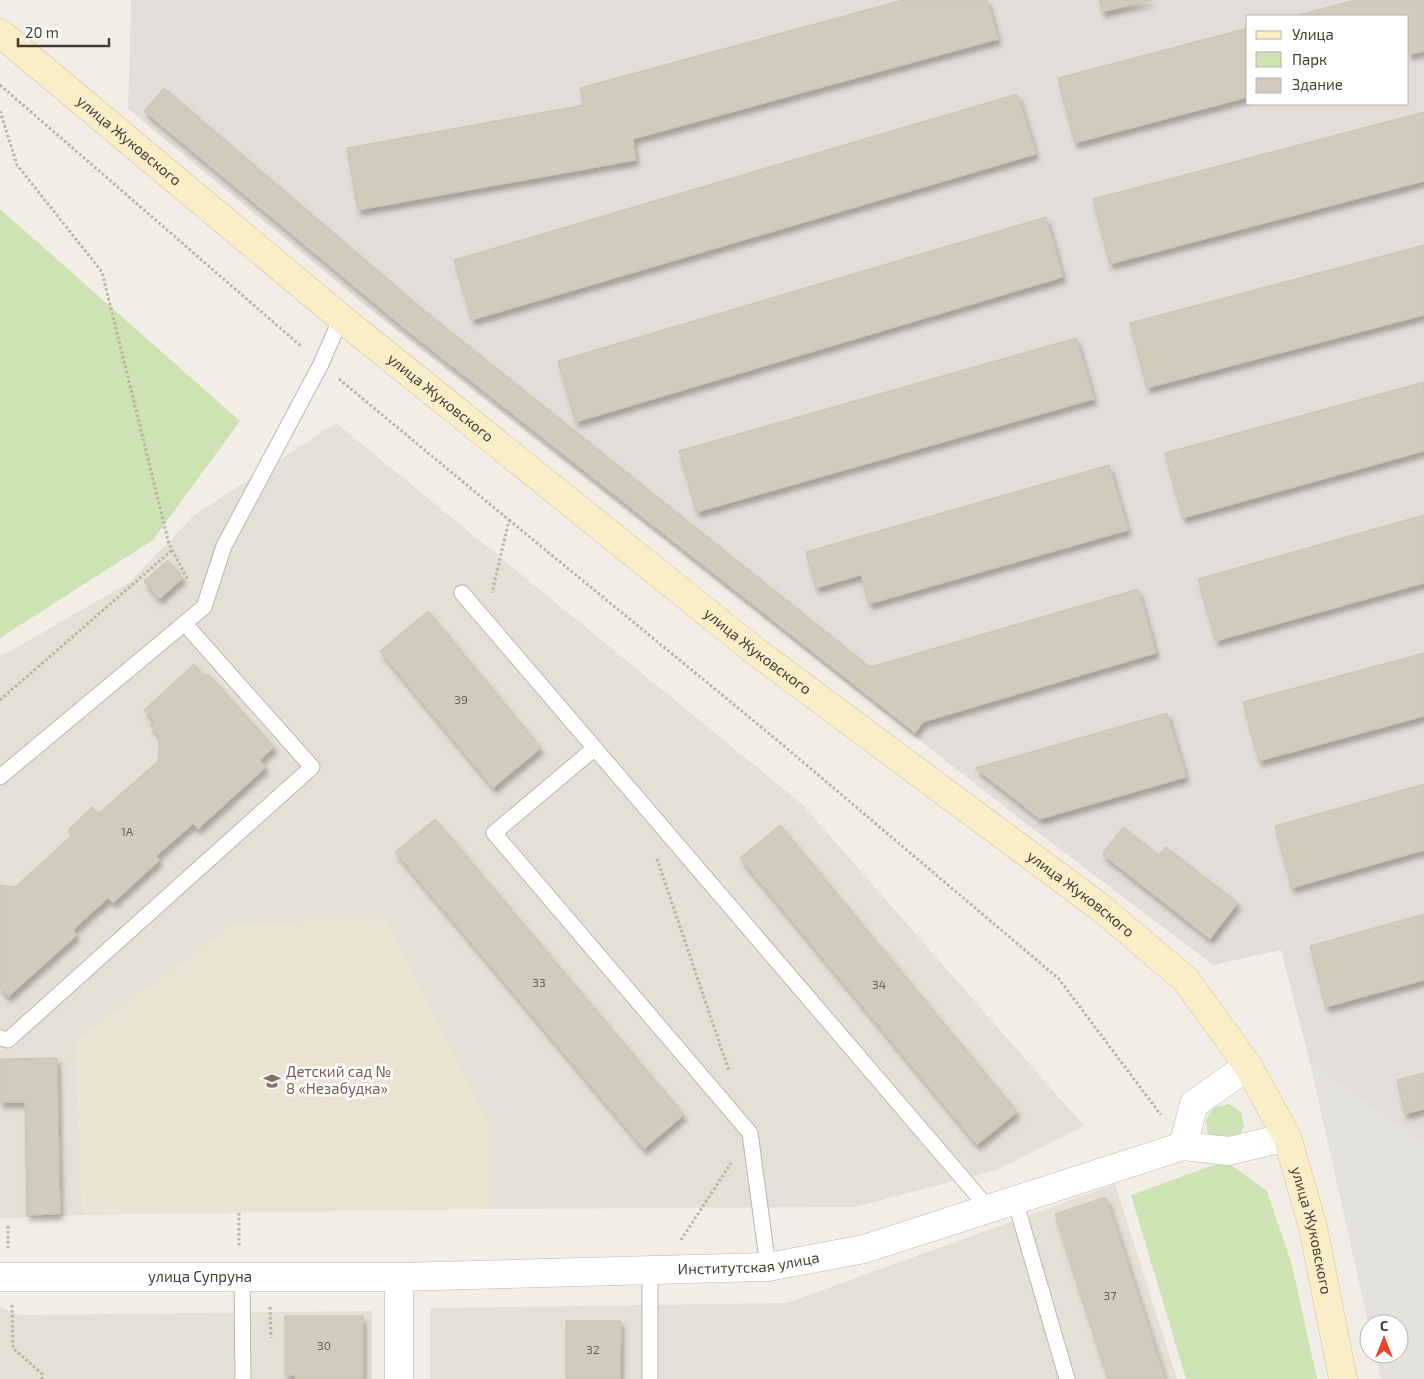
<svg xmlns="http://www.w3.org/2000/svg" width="1424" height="1379" viewBox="0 0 1424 1379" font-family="'Exo 2',sans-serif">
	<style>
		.residential { fill: #e5e0d5 }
		.industrial { fill: #e1ddd8; fill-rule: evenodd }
		.education { fill: #eae3d2 }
		.green { fill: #cde3b3 }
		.parking { fill: #e3e1de }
		.building { fill: #d2cabd; stroke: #ccc2b1; filter: url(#shadow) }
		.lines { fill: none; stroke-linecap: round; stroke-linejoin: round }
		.lane-casing { stroke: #bcb6aa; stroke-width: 17 }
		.street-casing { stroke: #bcb6aa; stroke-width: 29 }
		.secondary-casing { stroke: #cec19a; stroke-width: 29 }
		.path { stroke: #bdb29c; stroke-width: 3; stroke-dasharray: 2.5 2.5; stroke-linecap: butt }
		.lane { stroke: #fff; stroke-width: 15 }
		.street { stroke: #fff; stroke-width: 28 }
		.secondary { stroke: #faeec9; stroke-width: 28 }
		.labels { text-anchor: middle; stroke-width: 5; stroke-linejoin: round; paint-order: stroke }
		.number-label { font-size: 12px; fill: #686258 }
		.street-label { font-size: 15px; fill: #443f36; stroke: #fff }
		.education-label { font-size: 15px; fill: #785e54; stroke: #fff; text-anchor: start }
	</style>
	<defs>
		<filter id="shadow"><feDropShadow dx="3" dy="5.5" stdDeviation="2.5" flood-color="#0004"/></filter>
	</defs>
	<rect width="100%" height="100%" fill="#f2eee7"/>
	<path class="residential" d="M336,423L802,804L1084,1126L997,1170L854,1207L487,1209V1121L76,1041L83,1215L0,1218V657L130,582L193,516Z
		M1115,1184L1177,1379H430V1308L787,1303Z
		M0,1307L20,1315L372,1311V1379H0Z"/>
	<path class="industrial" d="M131,0H1424V1145L1310,1063L1281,950L1213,965L1011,812L372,311L128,109ZM1248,16H1408V104H1248Z"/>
	<path class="education" d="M384,918L487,1121V1209L83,1215L76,1041L232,925Z"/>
	<path class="green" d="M0,209L240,421L153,540L0,638Z
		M1229,1104L1241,1112L1244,1127L1236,1140L1208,1135L1206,1120L1214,1107Z
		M1225,1161L1267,1191L1292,1265L1317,1379H1186L1131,1195Z"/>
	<path class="parking" d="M1310,1063L1424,1145V1379H1381L1375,1354H1399V1324H1369V1327Z"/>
	<path class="building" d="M903,0H987L998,39L633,139L636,160L358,210L347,148L584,105L580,88Z
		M1099,0H1152L1102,12Z
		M1356,0H1424V51L1408,55V16H1294Z
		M1248,28V97L1075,143L1058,78Z
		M164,88L421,308L870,667L1138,589L1156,653L923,722L915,733L404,328L144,111Z
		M1017,94L1036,154L472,320L454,260Z
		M1424,112V181L1110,264L1093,199Z
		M1046,217L1063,277L576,422L558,361Z
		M1424,245V315L1147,388L1130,323Z
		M1076,338L1094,399L697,512L679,451Z
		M1424,382V451L1183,518L1165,453Z
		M1109,465L1128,530L869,604L861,575L816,588L806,552Z
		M1424,515V583L1216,641L1198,579Z
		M168,560L183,578L159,599L144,581Z
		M428,611L541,748L493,788L380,651Z
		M1424,653V716L1259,761L1243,702Z
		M194,664L205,676L208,674L274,747L260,760L266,767L198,829L193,824L156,856L160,860L113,903L108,898L73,930L77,935L8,997L0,988V885L15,887L72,835L68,830L92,807L98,814L158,761L160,737L150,725L154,721L144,710Z
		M1167,713L1186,777L1040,819L975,768Z
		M1424,784V850L1292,888L1275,826Z
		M435,819L684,1115L644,1149L395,852Z
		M780,825L1017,1112L977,1145L740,858Z
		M1123,827L1159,855L1166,847L1238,903L1210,939L1102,854Z
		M1424,914V980L1326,1007L1310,946Z
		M57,1058L60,1214L27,1215L25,1102H0V1059Z
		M1424,1073V1109L1405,1114L1397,1080Z
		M1106,1197L1165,1379H1108L1055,1214Z
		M285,1316H363V1379H295V1375H285Z
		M566,1321H621L620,1379H566Z"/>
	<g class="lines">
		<g class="lane-casing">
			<path id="lane" d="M462,593L989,1209
				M595,748L494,833L750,1133L768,1267
				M0,777L204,607L224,546L321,364L341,318
				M0,1038L8,1040L312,767L185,624
				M1015,1200L1067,1379
				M650,1271V1379
				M242,1277L243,1379"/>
		</g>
		<g class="street-casing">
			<g id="street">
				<path d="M1183,1146L1194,1104L1248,1066"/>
				<path id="s1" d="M0,1277H399L768,1267L864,1249L1183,1146L1229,1151L1287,1137"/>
				<path d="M399,1277V1379"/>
			</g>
		</g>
		<g class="secondary-casing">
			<g id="secondary">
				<path id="s2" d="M0,33L341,318L755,651L1101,908L1186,980L1248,1066L1287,1137L1313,1227L1343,1379"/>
			</g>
		</g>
		<path class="path" d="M0,85L302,347
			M0,111L17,165L102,272L169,544L188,580
			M339,379L509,520L492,593
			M509,520L777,740L1059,979L1161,1115
			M0,700L171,551
			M657,859L729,1071
			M239,1213V1248
			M8,1226V1248
			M681,1240L731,1163
			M12,1305L13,1348L42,1374V1379
			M270,1307L271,1338"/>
		<use href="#lane" class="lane"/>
		<use href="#street" class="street"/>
		<use href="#secondary" class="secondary"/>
	</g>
	<defs>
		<g id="school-bare" transform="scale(1.35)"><path d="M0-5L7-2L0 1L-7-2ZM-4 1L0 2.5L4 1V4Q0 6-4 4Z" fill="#8d6e63" stroke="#fff" stroke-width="2.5" paint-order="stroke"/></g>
	</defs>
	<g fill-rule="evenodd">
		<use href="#school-bare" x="272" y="1081"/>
	</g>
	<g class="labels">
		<g class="number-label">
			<text x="461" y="704">39</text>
			<text x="127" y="836">1А</text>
			<text x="539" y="987">33</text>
			<text x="879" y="989">34</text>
			<text x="1110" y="1300">37</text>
			<text x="324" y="1350">30</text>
			<text x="593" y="1354">32</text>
		</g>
		<g class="street-label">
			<text dy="5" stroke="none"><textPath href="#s2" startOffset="168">улица Жуковского</textPath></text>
			<text dy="5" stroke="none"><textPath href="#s2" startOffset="572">улица Жуковского</textPath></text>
			<text dy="5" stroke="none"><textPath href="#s2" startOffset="978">улица Жуковского</textPath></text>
			<text dy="5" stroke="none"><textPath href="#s2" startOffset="1382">улица Жуковского</textPath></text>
			<text dy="5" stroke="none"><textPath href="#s2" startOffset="1802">улица Жуковского</textPath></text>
			<text dy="5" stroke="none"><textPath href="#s1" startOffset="749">Институтская улица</textPath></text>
			<text dy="5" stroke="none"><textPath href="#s1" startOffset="200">улица Супруна</textPath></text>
		</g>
		<g class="education-label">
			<text x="286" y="1077">Детский сад №<tspan x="286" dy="17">8 «Незабудка»</tspan></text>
		</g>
	</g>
	<rect x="1246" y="15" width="162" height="90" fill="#ffffff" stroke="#b4b2af"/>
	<rect x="1256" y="31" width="25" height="8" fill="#faeec9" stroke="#b4b2af"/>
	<text x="1292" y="40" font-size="15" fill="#443f36">Улица</text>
	<rect x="1256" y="52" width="25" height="15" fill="#cde3b3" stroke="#b4b2af"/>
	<text x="1292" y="65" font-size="15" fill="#443f36">Парк</text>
	<rect x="1256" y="78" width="25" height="15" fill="#d2cabd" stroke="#b4b2af"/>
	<text x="1292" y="90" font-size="15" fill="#443f36">Здание</text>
	<g transform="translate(1384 1339)"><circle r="24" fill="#ffffff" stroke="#b4b2af"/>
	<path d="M0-4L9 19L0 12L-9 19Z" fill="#e74628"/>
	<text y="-8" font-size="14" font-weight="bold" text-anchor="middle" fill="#443f36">С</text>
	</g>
	<path d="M18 38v8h91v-8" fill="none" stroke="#443f36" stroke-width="2.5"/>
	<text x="25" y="38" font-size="15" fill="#443f36" stroke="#ffffff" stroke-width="4" paint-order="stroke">20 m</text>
</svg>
